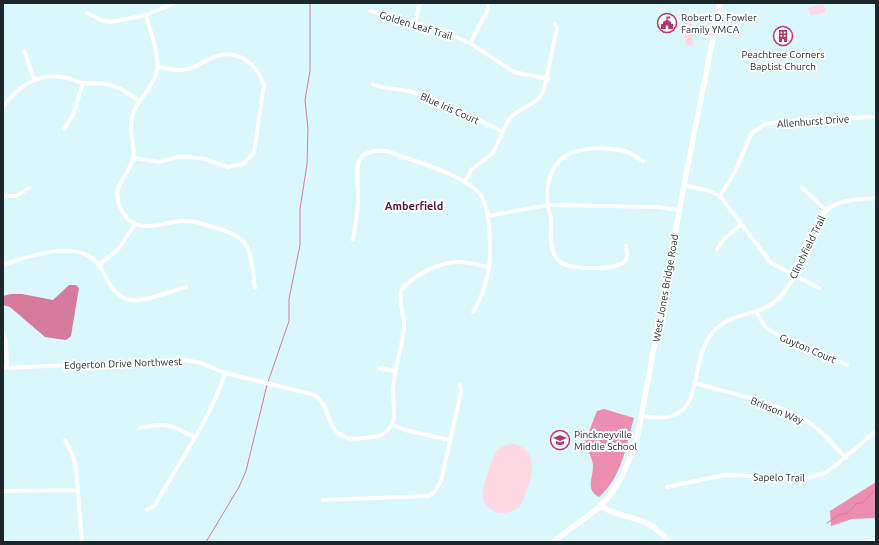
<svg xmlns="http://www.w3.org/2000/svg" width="879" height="545" viewBox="0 0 879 545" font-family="Ubuntu,sans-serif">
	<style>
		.green { fill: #fed8e3 }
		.forest { fill: #eb8eaf }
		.water { fill: #d57b9b }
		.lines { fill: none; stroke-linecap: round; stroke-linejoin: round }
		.stream { stroke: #d57b9b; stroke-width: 1 }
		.street { stroke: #fff; stroke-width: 4 }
		.secondary { stroke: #fff; stroke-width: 5.5 }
		.labels { text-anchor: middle; stroke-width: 4; stroke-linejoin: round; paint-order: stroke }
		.poi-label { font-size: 10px; fill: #1c2729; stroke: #fff; text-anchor: start }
		.street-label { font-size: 10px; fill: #1c2729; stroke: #fff }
		.neighbourhood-label { font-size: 11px; font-weight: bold; fill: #581734; stroke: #fff }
	</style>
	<rect width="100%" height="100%" fill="#daf7fc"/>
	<path class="green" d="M823,3L826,12L811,16L808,8Z
		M691,21L693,45H686L684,22Z
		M513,444C544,450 530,488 519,507C508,516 489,516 483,499C481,491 492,456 498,450C502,446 508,445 513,444Z"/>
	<path class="forest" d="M604,409L634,418C626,446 622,477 599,497C585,489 593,479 593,466C593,459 587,449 585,442L597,411Z
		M876,482V518L852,519L831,526L830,511Z"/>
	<path class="water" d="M69,285H76L79,288L71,336L66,340L45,337L10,307L3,305V296L11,294H22L53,300Z"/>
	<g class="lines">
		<path class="stream" d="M268,382L289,321V299L300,245V209L307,164L308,129L305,100L310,71V3
			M827,523L839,515L848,513L857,503H862L876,489
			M206,542L239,487L246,471L267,385"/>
		<path class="street" d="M370,11L420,24L444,32L470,43L514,72L548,79
			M87,13L103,21L111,22L146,15L175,3
			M146,15C150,31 160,56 157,71C153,88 139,98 133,113C127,131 136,145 133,158C129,178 108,185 122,211C137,240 167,218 191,221C201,223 212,227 223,230C233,234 242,237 247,247C253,259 253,275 255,288
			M415,23L420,3
			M470,43L488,10V3
			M24,51L34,79
			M373,84C385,90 399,88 412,92C443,102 473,117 503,132
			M3,107C19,85 39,71 68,78C73,79 77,82 82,83C88,84 95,83 101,83C116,85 127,91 139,101
			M64,129L73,115L83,83
			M133,158L159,162L178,157H188L205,159L228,167L243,164L254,152L264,85C257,64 237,48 214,57C205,60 197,67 188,69C179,71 166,69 157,66
			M465,181L472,169L493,153L508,121L513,115L537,100L543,93L557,28L555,24
			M684,185L710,191L720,196L771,263L819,288
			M802,188L826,210
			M3,196H16L29,188
			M720,196L736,170L751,134L765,124L786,121L876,117
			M488,216L548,205L657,207L679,210
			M353,240C355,227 358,213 358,200C359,176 347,147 387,151C410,160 470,176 482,197C489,211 489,226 490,242C491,266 486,291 473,312
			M626,246C627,252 629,259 623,263C611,270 569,271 558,260C548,250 552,232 551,220C551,215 548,210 548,205C545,185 551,161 571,153C586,147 609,147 625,151C631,153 638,158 643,161
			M717,249L726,237L741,225
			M3,265C28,256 83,237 100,267C108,280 113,296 130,300C143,303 173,290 186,287
			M99,265L119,248L135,224
			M756,312L766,328L787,340L847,365
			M3,334L6,341L7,367
			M3,368L186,360L201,363L225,373L315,395C331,408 326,426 341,435C348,440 356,439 364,438C377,437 386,436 392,424C397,414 392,401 393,390C394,369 402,348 404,327C405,315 398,305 401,291C411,276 440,262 458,262C468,262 479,265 489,267
			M379,368L395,371
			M695,383C730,393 778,403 808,422C823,431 834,446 846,458
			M642,416C711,429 684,367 713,332C732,310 760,318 779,298C796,280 805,253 815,231C818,225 821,214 827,210C830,207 836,204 840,203C850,199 865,199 876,198
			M392,425L405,430L450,440
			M140,428C166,422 172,425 194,437
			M65,440L73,456L76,468L82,542
			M667,487L724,475L806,478L825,473L836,465L876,431
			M3,491L77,490
			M323,500L429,496L435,491L441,481L461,392L460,385
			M147,510L155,505C178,464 211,418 225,373
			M865,542L876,541"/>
		<path class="secondary" d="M600,506C630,523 644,512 669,542
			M554,542C568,529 586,519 600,506C619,489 628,463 637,439L684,185L720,3"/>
	</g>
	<defs>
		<g id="civic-ring" transform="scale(1)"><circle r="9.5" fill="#fff" stroke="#bc3471" stroke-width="1.5"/><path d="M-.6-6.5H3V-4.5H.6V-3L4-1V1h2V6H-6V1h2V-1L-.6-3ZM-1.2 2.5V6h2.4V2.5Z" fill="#bc3471"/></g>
		<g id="building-ring" transform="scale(1)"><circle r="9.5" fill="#fff" stroke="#bc3471" stroke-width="1.5"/><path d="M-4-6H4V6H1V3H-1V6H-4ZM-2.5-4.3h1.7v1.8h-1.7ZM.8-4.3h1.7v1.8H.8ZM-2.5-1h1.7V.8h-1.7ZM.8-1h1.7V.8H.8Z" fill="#bc3471"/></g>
		<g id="school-ring" transform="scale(1)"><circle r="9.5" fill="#fff" stroke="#bc3471" stroke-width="1.5"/><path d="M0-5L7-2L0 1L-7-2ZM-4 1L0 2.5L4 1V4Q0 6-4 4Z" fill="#bc3471"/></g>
	</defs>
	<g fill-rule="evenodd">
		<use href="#civic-ring" x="667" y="23"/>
		<use href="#building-ring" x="783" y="36"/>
		<use href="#school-ring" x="560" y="440"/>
	</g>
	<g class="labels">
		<g class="poi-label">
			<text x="681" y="21">Robert D. Fowler<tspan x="681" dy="12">Family YMCA</tspan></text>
			<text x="783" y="58" text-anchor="middle">Peachtree Corners<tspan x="783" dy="12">Baptist Church</tspan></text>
			<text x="574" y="438">Pinckneyville<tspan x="574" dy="12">Middle School</tspan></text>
		</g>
		<g class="street-label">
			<text transform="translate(416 25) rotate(17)" y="4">Golden Leaf Trail</text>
			<text transform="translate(450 108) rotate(24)" y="4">Blue Iris Court</text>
			<text transform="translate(813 121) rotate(-4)" y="4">Allenhurst Drive</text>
			<text transform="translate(807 247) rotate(-64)" y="4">Clinchfield Trail</text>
			<text transform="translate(665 288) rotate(-80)" y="4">West Jones Bridge Road</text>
			<text transform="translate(808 348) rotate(23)" y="4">Guyton Court</text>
			<text transform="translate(123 363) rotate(-2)" y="4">Edgerton Drive Northwest</text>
			<text transform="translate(777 410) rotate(22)" y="4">Brinson Way</text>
			<text transform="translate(779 477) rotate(1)" y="4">Sapelo Trail</text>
		</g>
		<g class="neighbourhood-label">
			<text x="414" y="210">Amberfield</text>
		</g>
	</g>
	<rect width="879" height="545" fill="none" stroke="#1c2729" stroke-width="8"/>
</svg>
